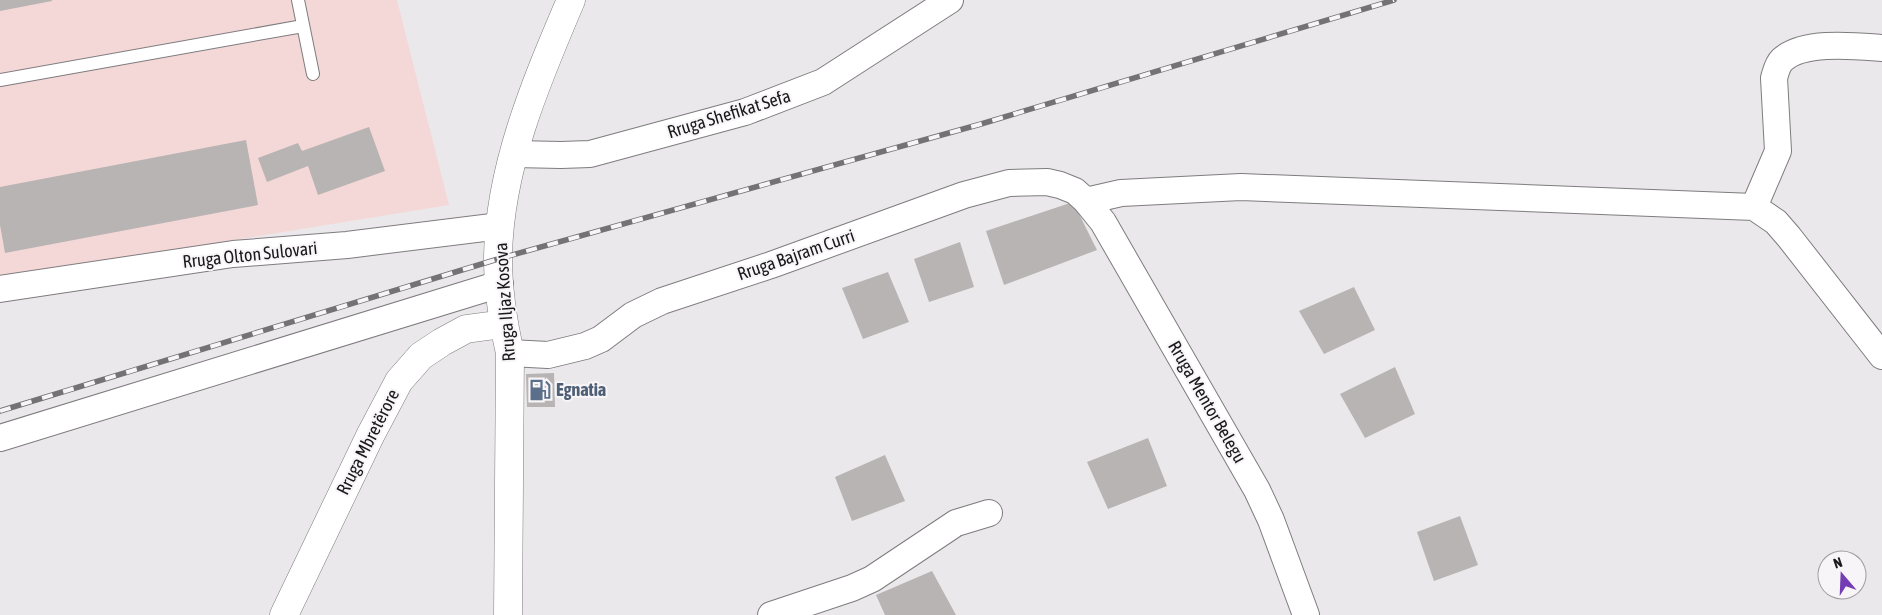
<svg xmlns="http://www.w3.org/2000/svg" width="1882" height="615" viewBox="0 0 1882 615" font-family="'Asap Condensed',sans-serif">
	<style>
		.industrial { fill: #f3d8d7 }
		.building { fill: #b8b4b3 }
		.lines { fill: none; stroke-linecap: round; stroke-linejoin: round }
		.service-casing { stroke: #7f7c7f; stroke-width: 14 }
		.minor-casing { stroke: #7f7c7f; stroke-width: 28 }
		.tertiary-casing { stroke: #7f7c7f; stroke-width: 29 }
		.service { stroke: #fff; stroke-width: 12 }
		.minor { stroke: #fff; stroke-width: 26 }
		.tertiary { stroke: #fff; stroke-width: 28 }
		.rail-casing { stroke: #747274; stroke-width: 5.5 }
		.rail { stroke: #f8f5f8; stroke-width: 4; stroke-dasharray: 11; stroke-linecap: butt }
		.labels { text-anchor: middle; stroke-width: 4; stroke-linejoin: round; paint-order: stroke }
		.street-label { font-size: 18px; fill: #1a191a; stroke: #f8f5f8 }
		.service-label { font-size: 18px; font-weight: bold; fill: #4e5e75; stroke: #f8f5f8; text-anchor: start }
	</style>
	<rect width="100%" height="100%" fill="#ebe8eb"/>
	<path class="industrial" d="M0,0H397L449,205L0,278Z"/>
	<path class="building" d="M0,0H52V1L0,11Z
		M369,127L385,171L318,195L308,166L267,182L258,158L298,143L302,151Z
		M246,140L258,205L5,253L0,225V187Z
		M1073,202L1097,250L1004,285L986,231Z
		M960,242L974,287L929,302L914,259Z
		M888,272L909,322L863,339L842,288Z
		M1354,287L1375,330L1324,354L1299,311Z
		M1395,367L1415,414L1365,438L1340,394Z
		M554,373L555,407H527L526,374Z
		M1148,438L1167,486L1108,509L1087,462Z
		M885,455L905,501L852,521L835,477Z
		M1460,516L1478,565L1434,581L1417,532Z
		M932,571L956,615H885L876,595Z"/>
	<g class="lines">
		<g class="service-casing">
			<path id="service" d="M298,0L313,74
				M0,80L303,26"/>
		</g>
		<g class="minor-casing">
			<path id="minor" d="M514,154L561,155L590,154L745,112L823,82L950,0
				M1086,201L1121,193L1241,187L1754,207L1776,222L1789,237L1882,356
				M1754,207L1778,151L1774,78C1776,72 1777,65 1782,60C1803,40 1856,46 1882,48
				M0,289L233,254L347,245L500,226
				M510,353L548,355L585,346L601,339L633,315L662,301L771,265L964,195L1009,183L1047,182L1060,185L1075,191L1086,201L1103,222L1257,490L1271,520L1306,615
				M0,438L500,284
				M771,615L852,588L872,579L956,523L989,513"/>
		</g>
		<g class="tertiary-casing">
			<path id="tertiary" d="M284,615L371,434L399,381L421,356L442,342L466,329L503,324
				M508,615L510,353C503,322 498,290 498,258C499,168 536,82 571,0"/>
		</g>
		<use href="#service" class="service"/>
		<use href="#minor" class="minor"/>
		<use href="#tertiary" class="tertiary"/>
		<g class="rail-casing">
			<path id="rail" d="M0,411L498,259L981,124L1394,0"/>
		</g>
		<use href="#rail" class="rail"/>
	</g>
	<defs>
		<g id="fuel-bare" transform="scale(1.725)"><path d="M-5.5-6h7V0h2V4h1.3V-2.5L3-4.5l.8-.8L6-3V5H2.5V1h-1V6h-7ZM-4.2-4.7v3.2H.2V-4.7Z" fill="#5c6f8a" stroke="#f8f5f8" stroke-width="2.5" paint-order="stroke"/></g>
	</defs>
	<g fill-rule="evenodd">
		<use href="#fuel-bare" x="540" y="390"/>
	</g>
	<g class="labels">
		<g class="street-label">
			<text transform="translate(729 114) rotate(-17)" y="6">Rruga Shefikat Sefa</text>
			<text transform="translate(250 255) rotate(-6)" y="6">Rruga Olton Sulovari</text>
			<text transform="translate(796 255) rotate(-19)" y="6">Rruga Bajram Curri</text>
			<text transform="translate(505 302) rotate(-94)" y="6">Rruga Iljaz Kosova</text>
			<text transform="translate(1207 402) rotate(60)" y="6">Rruga Mentor Belegu</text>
			<text transform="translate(368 442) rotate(-63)" y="6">Rruga Mbretërore</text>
		</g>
		<g class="service-label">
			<text x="556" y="396">Egnatia</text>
		</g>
	</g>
	<g transform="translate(1842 575) rotate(341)"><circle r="24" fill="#f8f5f8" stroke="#9f9d9f"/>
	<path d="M0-4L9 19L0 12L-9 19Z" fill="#733db4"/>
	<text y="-8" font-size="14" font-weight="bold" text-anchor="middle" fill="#1a191a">N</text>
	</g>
</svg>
